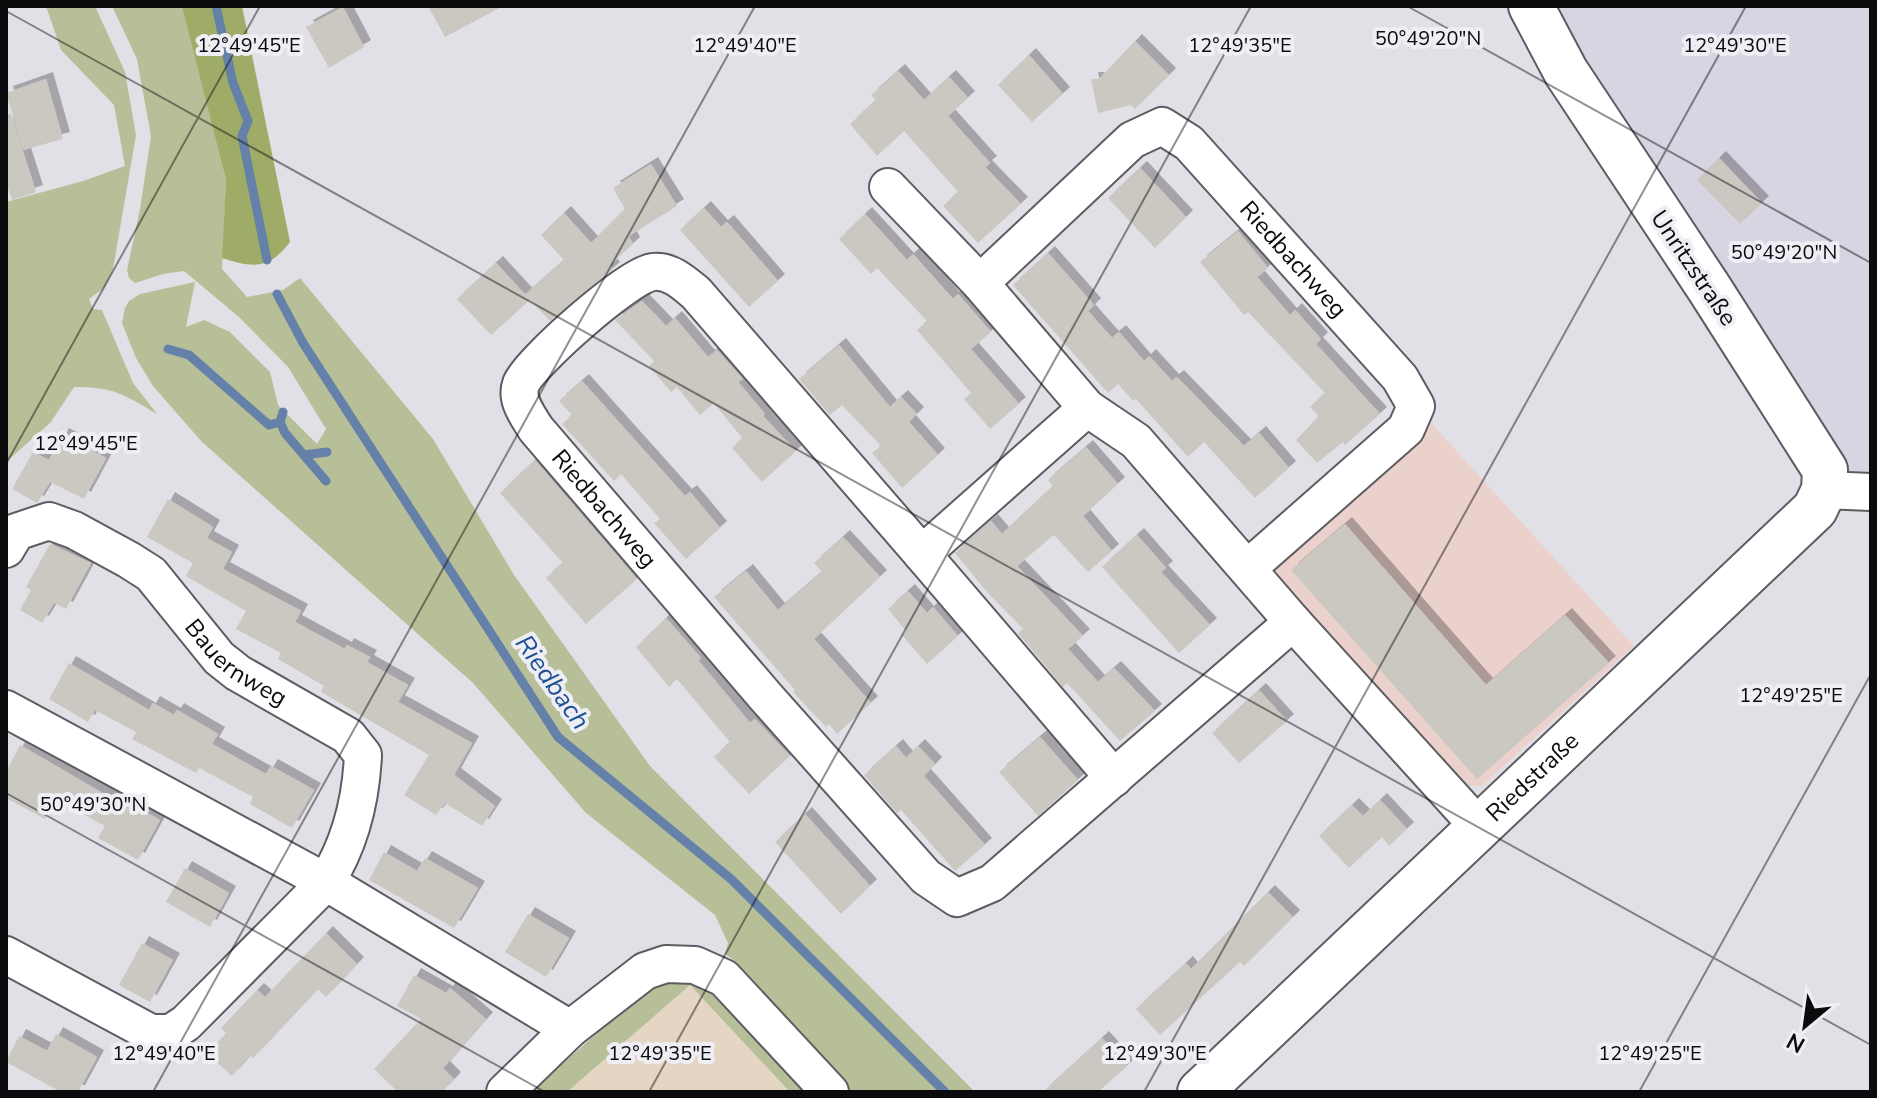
<svg xmlns="http://www.w3.org/2000/svg" width="1877" height="1098" viewBox="0 0 1877 1098" font-family="'Nunito Sans',sans-serif">
	<style>
		.built { fill: #d8d4e2 }
		.industrial { fill: #e5d5c3 }
		.education { fill: #ebd1cc }
		.green { fill: #b6bf97 }
		.forest { fill: #9fac68 }
		.lines { fill: none; stroke-linecap: round; stroke-linejoin: round }
		.stream { stroke: #6581a9; stroke-width: 9 }
		.building { fill: #cbc7c1; filter: url(#shadow) }
		.street-casing { stroke: #5e5c62; stroke-width: 40 }
		.secondary-casing { stroke: #5e5c62; stroke-width: 48 }
		.street { stroke: #fff; stroke-width: 36 }
		.secondary { stroke: #fff; stroke-width: 44 }
		.ticks { fill: none; stroke: #0b0b0d; stroke-width: 2; stroke-opacity: 0.45 }
		.labels { text-anchor: middle; stroke-width: 8; stroke-linejoin: round; paint-order: stroke }
		.street-label { font-size: 24px; fill: #0b0b0d; stroke: #efeef5 }
		.water-label { font-size: 26px; font-style: italic; fill: #1e5194; stroke: #efeef5 }
		.ticks-label { font-size: 20px; text-anchor: middle; fill: #0b0b0d; stroke: #efeef5; stroke-width: 8; stroke-linejoin: round; paint-order: stroke }
	</style>
	<defs>
		<filter id="shadow"><feDropShadow dx="7" dy="-7" stdDeviation="0" flood-color="#0004"/></filter>
	</defs>
	<rect width="100%" height="100%" fill="#e2e0e7"/>
	<path class="built" d="M1547,6H1871V470L1850,488Z"/>
	<path class="industrial" d="M690,985L790,1092H567Z"/>
	<path class="education" d="M1432,424L1634,646L1482,786H1469L1453,778L1278,580L1274,570L1276,560Z"/>
	<path class="green" d="M46,6H95L125,72L136,135L113,269L105,287L89,299L93,309L102,310L133,383L157,414C123,394 114,387 74,387L51,422L6,462V202L83,181L125,166L114,105L61,50Z
		M112,6H183L226,180L222,269L247,297L283,290L300,278L433,439L514,575L650,766L975,1092H851L731,967L734,960L725,954L728,943L715,915L586,813L473,683L202,442L153,386L136,358L122,323L125,308L129,301L140,294L195,282L186,327L204,320L230,332L270,372L278,405L317,444L326,429L288,367L239,317L184,271L163,274L135,283L129,278L127,270L140,209L151,136L137,59Z
		M677,981L694,983L711,993L805,1092H790L690,985L567,1092H539L535,1088L647,989Z"/>
	<path class="forest" d="M182,6H242L290,242C268,270 254,268 222,258L226,180Z"/>
	<g class="lines">
		<path class="stream" d="M216,6L233,83L248,121L242,136L267,260
			M277,294L303,343L558,737L731,879L945,1092
			M168,349L189,355L269,425L280,422
			M283,412L280,422L285,433L326,481
			M304,455L327,452"/>
	</g>
	<path class="building" d="M428,6H503L445,37Z
		M343,7L364,47L329,68L306,27Z
		M1135,41L1169,75L1135,109L1131,105L1098,113L1091,79H1099Z
		M1029,55L1063,94L1032,122L998,85Z
		M898,71L924,100L949,77L968,98L948,116L990,163L985,167L1021,204L978,243L943,206L958,192L904,131L877,156L850,124L876,100L871,95Z
		M46,79L63,139L23,150L6,93Z
		M11,114L36,192L12,200L6,183V115Z
		M1719,158L1762,203L1740,224L1697,180Z
		M651,164L677,206L629,236L633,244L610,265L613,269L550,321L525,295L564,260L541,235L564,213L591,243L625,209L613,188Z
		M1140,168L1186,217L1155,248L1108,198Z
		M704,208L721,227L727,222L778,281L749,307L680,230Z
		M865,214L907,260L913,254L953,299L958,294L991,332L971,349L1019,404L990,429L964,399L971,393L917,330L927,321L877,268L871,274L839,239Z
		M1238,231L1268,268L1257,277L1290,315L1295,310L1321,339L1316,344L1380,414L1345,445L1343,442L1317,463L1296,440L1319,416L1310,407L1325,393L1248,312L1244,315L1200,262Z
		M1048,253L1094,305L1088,311L1112,338L1119,332L1144,361L1149,356L1172,381L1177,377L1244,446L1259,433L1289,468L1255,498L1204,442L1188,457L1136,399L1133,401L1118,384L1108,393L1013,285Z
		M496,263L530,300L491,335L457,299Z
		M642,301L666,326L675,318L708,357L717,350L743,379L738,382L765,414L763,416L796,451L762,482L732,448L742,438L714,403L700,415L677,387L671,392L649,366L654,361L615,320Z
		M839,345L890,407L901,397L917,414L909,422L938,455L902,488L872,453L881,446L842,405L830,415L799,379Z
		M582,381L685,496L690,492L720,528L686,559L654,523L660,519L621,474L614,481L562,424L572,415L559,401Z
		M62,435L106,458L84,499L50,482L37,503L12,489L33,452L49,460Z
		M1086,447L1118,484L1083,516L1112,551L1088,572L1054,535L1017,566L1083,636L1068,649L1098,682L1114,668L1155,711L1120,741L1067,683L1063,687L1018,633L1023,629L987,592L955,553L991,521L1002,534L1053,486L1048,480Z
		M535,460L637,579L586,624L546,578L563,563L500,493Z
		M168,499L213,527L207,538L232,552L223,569L301,611L295,622L345,649L347,645L370,657L367,662L408,685L398,702L472,743L454,775L495,806L482,826L445,803L436,815L404,795L429,755L321,692L324,686L278,659L281,653L236,629L246,611L186,576L193,563L147,537Z
		M1345,524L1486,685L1565,615L1609,663L1477,779L1291,570Z
		M1137,535L1166,568L1161,572L1210,625L1179,653L1102,567Z
		M843,537L880,577L814,639L871,703L837,734L829,724L826,727L793,692L795,690L714,597L746,571L778,610L822,572L814,563Z
		M50,544L91,563L66,609L54,603L42,623L20,610L31,590L26,587Z
		M908,591L927,613L933,607L958,636L927,664L902,635L906,631L888,609Z
		M666,618L701,658L698,660L750,723L755,719L790,756L749,794L714,757L730,742L677,679L669,687L636,647Z
		M69,663L149,710L153,703L174,715L177,710L218,734L212,744L266,774L271,766L314,790L292,828L250,804L253,797L199,768L196,773L132,739L136,732L95,710L88,722L49,699Z
		M1259,690L1287,721L1239,763L1212,733Z
		M1040,737L1078,780L1038,816L999,772Z
		M20,745L118,802L120,798L160,820L138,860L98,838L105,826L56,799L45,819L6,798V772Z
		M896,746L906,758L918,746L935,764L924,776L985,845L955,871L901,810L897,813L864,775Z
		M1380,800L1407,829L1389,846L1382,837L1349,868L1319,836L1352,805L1363,816Z
		M805,814L870,886L841,914L775,842Z
		M384,852L417,871L425,858L478,888L454,928L369,880Z
		M185,868L229,893L210,927L166,902Z
		M1268,892L1293,917L1244,966L1240,962L1160,1035L1136,1009L1186,963L1191,969Z
		M528,914L569,938L546,977L505,952Z
		M326,933L357,964L326,997L318,989L253,1058L250,1055L232,1076L207,1054L226,1033L221,1028L257,990L265,997Z
		M142,943L173,960L150,1002L119,985Z
		M414,975L446,993L450,988L486,1019L443,1068L454,1079L442,1092H398L374,1069L421,1019L397,1006Z
		M56,1034L97,1057L78,1092H61L6,1062L19,1036L47,1051Z
		M1102,1038L1127,1066L1098,1092H1043Z"/>
	<g class="lines">
		<g class="street-casing">
			<g id="street">
				<path d="M888,187L980,283L1087,408L1136,441L1293,622L1478,826"/>
				<path id="s1" d="M980,283L1132,140L1162,126L1189,143L1400,378L1416,406L1406,429L1248,568"/>
				<path id="s2" d="M1087,408L922,554L696,293C684,283 670,270 653,272C630,274 530,362 521,384C515,400 528,416 536,429L765,696L926,877L957,898L992,883L1293,622"/>
				<path d="M1824,490L1871,492"/>
				<path id="s3" d="M6,549L16,532L49,521L74,530L129,560L151,574L219,658L238,673L348,736L363,755C361,799 350,844 326,882L186,1023L171,1033H151L6,955"/>
				<path d="M922,554L1114,778"/>
				<path d="M6,709L326,882L570,1029"/>
				<path d="M505,1092L570,1029L645,971L666,964L695,965L724,978L830,1092"/>
			</g>
		</g>
		<g class="secondary-casing">
			<g id="secondary">
				<path id="s4" d="M1200,1092L1815,509L1824,490L1825,470L1709,288L1566,72L1531,6"/>
			</g>
		</g>
		<use href="#street" class="street"/>
		<use href="#secondary" class="secondary"/>
	</g>
	<path class="ticks" d="M1407,6L1871,263M6,11L1871,1045M6,464L260,6M6,793L545,1092M153,1092L755,6M649,1092L1251,6M1144,1092L1746,6M1639,1092L1871,674"/>
	<g class="labels">
		<g class="street-label">
			<text dy="8" stroke="none"><textPath href="#s1" startOffset="430">Riedbachweg</textPath></text>
			<text transform="translate(1694 268) rotate(56)" y="8">Unritzstraße</text>
			<text dy="8" stroke="none"><textPath href="#s2" startOffset="944">Riedbachweg</textPath></text>
			<text dy="8" stroke="none"><textPath href="#s3" startOffset="294">Bauernweg</textPath></text>
			<text dy="8" stroke="none"><textPath href="#s4" startOffset="458">Riedstraße</textPath></text>
		</g>
		<g class="water-label">
			<text transform="translate(553 682) rotate(55)" y="9">Riedbach</text>
		</g>
	</g>
	<g class="ticks-label">
		<text x="1428" y="45">50°49'20"N</text>
		<text x="249" y="52">12°49'45"E</text>
		<text x="745" y="52">12°49'40"E</text>
		<text x="1240" y="52">12°49'35"E</text>
		<text x="1735" y="52">12°49'30"E</text>
		<text x="1784" y="259">50°49'20"N</text>
		<text x="86" y="450">12°49'45"E</text>
		<text x="1791" y="702">12°49'25"E</text>
		<text x="93" y="811">50°49'30"N</text>
		<text x="164" y="1060">12°49'40"E</text>
		<text x="660" y="1060">12°49'35"E</text>
		<text x="1155" y="1060">12°49'30"E</text>
		<text x="1650" y="1060">12°49'25"E</text>
	</g>
	<rect width="1877" height="1098" fill="none" stroke="#0b0b0d" stroke-width="16"/>
	<g transform="translate(1805 1026) rotate(209)" stroke="#efeef5" stroke-width="6" paint-order="stroke">
	<path d="M0-6L14 30L0 20L-14 30Z" fill="#0b0b0d"/>
	<text y="-12" font-size="22" font-weight="bold" text-anchor="middle" fill="#0b0b0d">N</text>
	</g>
</svg>
